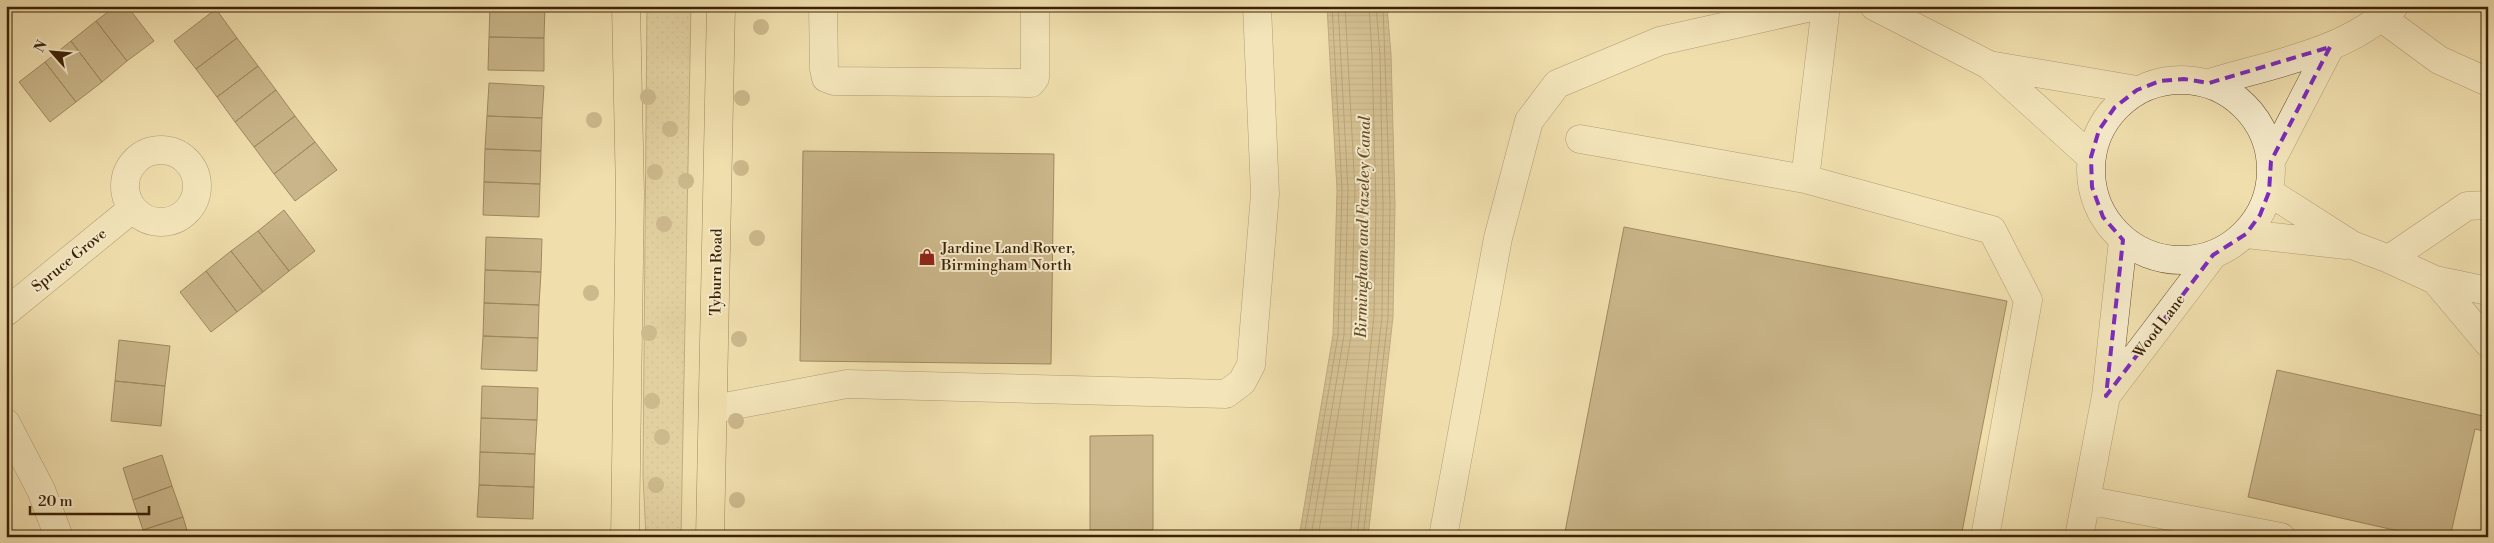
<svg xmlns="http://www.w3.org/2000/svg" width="2494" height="543" viewBox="0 0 2494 543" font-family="'Libre Bodoni',serif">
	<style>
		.grass { fill: url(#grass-dots); stroke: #86704c }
		.water { fill: url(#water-rules); stroke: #836c48 }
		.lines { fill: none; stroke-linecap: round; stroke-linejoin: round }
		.shore { stroke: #78603d; stroke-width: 1 }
		.building { fill: #9a845d; stroke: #3c2206 }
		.minor-casing { stroke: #695130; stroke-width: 29 }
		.highway-casing { stroke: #3c2206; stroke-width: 29 }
		.minor { stroke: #f5eaca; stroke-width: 28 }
		.highway { stroke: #f0dead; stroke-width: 28 }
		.tree { fill: #a18c64 }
		.marked { fill: none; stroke: #7b2cbf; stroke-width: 4; stroke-dasharray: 10 6; stroke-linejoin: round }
		.labels { text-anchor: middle; stroke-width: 4; stroke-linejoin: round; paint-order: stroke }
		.poi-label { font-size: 15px; fill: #3c2206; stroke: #f5eaca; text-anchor: start }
		.street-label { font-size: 15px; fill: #3c2206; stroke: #f5eaca }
		.water-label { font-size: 16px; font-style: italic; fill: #664d2c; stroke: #f5eaca }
	</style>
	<defs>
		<pattern id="grass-dots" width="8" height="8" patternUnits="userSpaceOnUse" patternTransform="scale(1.25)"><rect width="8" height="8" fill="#d1be91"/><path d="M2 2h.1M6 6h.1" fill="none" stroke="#b4a37c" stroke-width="1.8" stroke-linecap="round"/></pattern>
		<pattern id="water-rules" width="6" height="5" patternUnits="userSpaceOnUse" patternTransform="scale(1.25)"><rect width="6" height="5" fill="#b39e74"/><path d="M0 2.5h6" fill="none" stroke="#93805d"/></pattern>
	</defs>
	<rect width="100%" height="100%" fill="#f0dead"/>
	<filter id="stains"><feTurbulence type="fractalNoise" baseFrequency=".004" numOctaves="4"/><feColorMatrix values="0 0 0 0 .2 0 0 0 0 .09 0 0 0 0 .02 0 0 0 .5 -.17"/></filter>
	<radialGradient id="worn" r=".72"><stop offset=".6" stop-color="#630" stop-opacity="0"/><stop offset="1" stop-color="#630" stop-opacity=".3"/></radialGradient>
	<path class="grass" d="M647,6H691L681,537H646L643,475Z"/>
	<path class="water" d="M1327,6H1387L1391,54L1395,205L1393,317L1368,537H1299L1333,335L1337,190Z"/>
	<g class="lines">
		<path class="shore" d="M1304,537L1338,335L1342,190L1332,6
			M1311,537L1344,335L1348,190L1338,6
			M1318,537L1351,336L1355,190L1345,6
			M1350,537L1374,316L1376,205L1372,55L1369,6
			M1357,537L1382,317L1383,205L1380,55L1376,6
			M1363,537L1388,317L1390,205L1383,6"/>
	</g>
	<path class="building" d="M116,6H127L154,41L127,61L96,21Z
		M490,6H545L544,38L489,37Z
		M216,9L237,38L196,69L174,41Z
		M96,21L127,61L102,82L71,41Z
		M489,37L544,38V71L488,70Z
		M237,38L258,66L217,97L196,69Z
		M71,41L102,82L76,102L45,62Z
		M45,62L76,102L50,122L19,82Z
		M258,66L276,90L235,122L217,97Z
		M489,83L544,86L542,118L487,116Z
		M276,90L295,116L254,147L235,122Z
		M295,116L315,142L274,174L254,147Z
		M487,116L542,118L541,151L485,149Z
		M315,142L337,170L295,201L274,174Z
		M485,149L541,151L540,184L484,182Z
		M803,151L1054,154L1051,364L800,361Z
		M484,182L540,184L539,217L483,215Z
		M284,210L315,251L289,271L258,231Z
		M1624,227L2007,301L1961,537H1564Z
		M258,231L289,271L263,292L231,251Z
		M486,237L542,239L541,272L485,270Z
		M231,251L263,292L237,312L206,271Z
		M485,270L541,272L539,305L484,303Z
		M206,271L237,312L211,332L180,292Z
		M484,303L539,305L538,338L483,336Z
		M483,336L538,338L537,371L481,369Z
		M119,340L170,346L165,386L115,381Z
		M2277,370L2488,417V432L2475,429L2450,537H2425L2248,497Z
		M115,381L165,386L161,426L111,421Z
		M482,386L538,388L537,420L481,418Z
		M481,418L537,420L535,454L480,452Z
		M1153,435V530H1090V436Z
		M480,452L535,454L534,487L479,485Z
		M162,455L172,486L133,500L123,468Z
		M479,485L534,487L533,519L477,517Z
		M172,486L183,517L143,530L133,500Z
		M183,517L189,537H146L143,530Z
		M455,532L501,533V537H455Z"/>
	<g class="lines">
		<g class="minor-casing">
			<path id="minor" d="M823,6L824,69L826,78L834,81L1031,83L1035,78V6
				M1874,6L1989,65L2091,157
				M2382,18L2439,60L2488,82
				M1989,65L2137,90
				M2091 170a90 90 0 1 1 180 0a90 90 0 1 1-180 0Z
				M2209,83C2271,64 2346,53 2394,6
				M1580,139L1805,179L1826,6
				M125 186a36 36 0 1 1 72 0a36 36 0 1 1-72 0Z
				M2271,161L2330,47
				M1805,179L1992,230L2028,300L1985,537
				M2269,192L2352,245L2389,259L2435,280L2488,343
				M2246,234L2346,245
				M2389,259L2467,206L2488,205
				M2435,280L2488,291
				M6,312L132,209
				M2106,396L2213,255
				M714,409L847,384L1226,394L1242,382L1251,365L1265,194L1257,6
				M6,423L41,490L59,537
				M2086,500L2281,537
				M1443,537L1498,238L1529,121L1557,84L1660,41L1816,6
				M2079,537L2106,396L2123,240"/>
		</g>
		<g class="highway-casing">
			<path id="highway" d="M625,537L630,193L626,6
				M710,537L721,6"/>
		</g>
		<use href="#minor" class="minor"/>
		<use href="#highway" class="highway"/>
	</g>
	<g class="tree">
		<circle cx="761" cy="27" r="8"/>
		<circle cx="648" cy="97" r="8"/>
		<circle cx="742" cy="98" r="8"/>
		<circle cx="594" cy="120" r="8"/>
		<circle cx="670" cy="129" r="8"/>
		<circle cx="741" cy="168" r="8"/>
		<circle cx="655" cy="172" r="8"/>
		<circle cx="686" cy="181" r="8"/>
		<circle cx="664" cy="224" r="8"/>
		<circle cx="757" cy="238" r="8"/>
		<circle cx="591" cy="293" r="8"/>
		<circle cx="649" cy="333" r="8"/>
		<circle cx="739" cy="339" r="8"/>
		<circle cx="652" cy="401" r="8"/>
		<circle cx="736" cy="421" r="8"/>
		<circle cx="662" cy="437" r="8"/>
		<circle cx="656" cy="485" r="8"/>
		<circle cx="737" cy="500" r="8"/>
	</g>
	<path d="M0 0H2494V543H0ZM2330,47L2271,161L2269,192L2260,215L2246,234L2213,255L2106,396L2123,240L2103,217L2092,187L2091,157L2099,130L2115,107L2137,90L2160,81L2184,79L2209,83Z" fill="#f0dead" fill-opacity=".55" fill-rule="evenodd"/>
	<path class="marked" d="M2330,47L2271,161L2269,192L2260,215L2246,234L2213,255L2106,396L2123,240L2103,217L2092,187L2091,157L2099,130L2115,107L2137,90L2160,81L2184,79L2209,83Z"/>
	<defs>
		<g id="shop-bare" transform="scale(1.35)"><path d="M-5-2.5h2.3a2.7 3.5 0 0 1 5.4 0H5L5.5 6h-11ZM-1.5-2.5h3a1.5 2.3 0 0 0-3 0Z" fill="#8f2418" stroke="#f5eaca" stroke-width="2.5" paint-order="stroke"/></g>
	</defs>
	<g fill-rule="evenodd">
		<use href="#shop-bare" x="927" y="257"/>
	</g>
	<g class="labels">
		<g class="poi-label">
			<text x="941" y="253">Jardine Land Rover,<tspan x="941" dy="17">Birmingham North</tspan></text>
		</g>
		<g class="street-label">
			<text transform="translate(69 260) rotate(-39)" y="5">Spruce Grove</text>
			<text transform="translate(716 272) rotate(-89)" y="5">Tyburn Road</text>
			<text transform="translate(2159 326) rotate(-53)" y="5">Wood Lane</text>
		</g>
		<g class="water-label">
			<text transform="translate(1362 227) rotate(-89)" y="6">Birmingham and Fazeley Canal</text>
		</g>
	</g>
	<rect width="2494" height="543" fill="none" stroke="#f0dead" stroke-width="25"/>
	<rect x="8" y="8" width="2479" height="528" fill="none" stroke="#3c2206" stroke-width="2.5"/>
	<rect x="12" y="12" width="2469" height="518" fill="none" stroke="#3c2206"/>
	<g transform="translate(52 52) rotate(297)" stroke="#f5eaca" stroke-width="4" paint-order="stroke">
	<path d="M0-4L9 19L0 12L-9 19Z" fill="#3c2206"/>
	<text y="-8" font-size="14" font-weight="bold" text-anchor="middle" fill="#3c2206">N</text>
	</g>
	<path d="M30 506v8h119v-8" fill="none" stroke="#3c2206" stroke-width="2.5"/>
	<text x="38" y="506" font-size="15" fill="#3c2206" stroke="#f5eaca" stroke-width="4" paint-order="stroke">20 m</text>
	<rect width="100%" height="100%" filter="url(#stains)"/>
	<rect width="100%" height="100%" fill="url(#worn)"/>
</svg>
